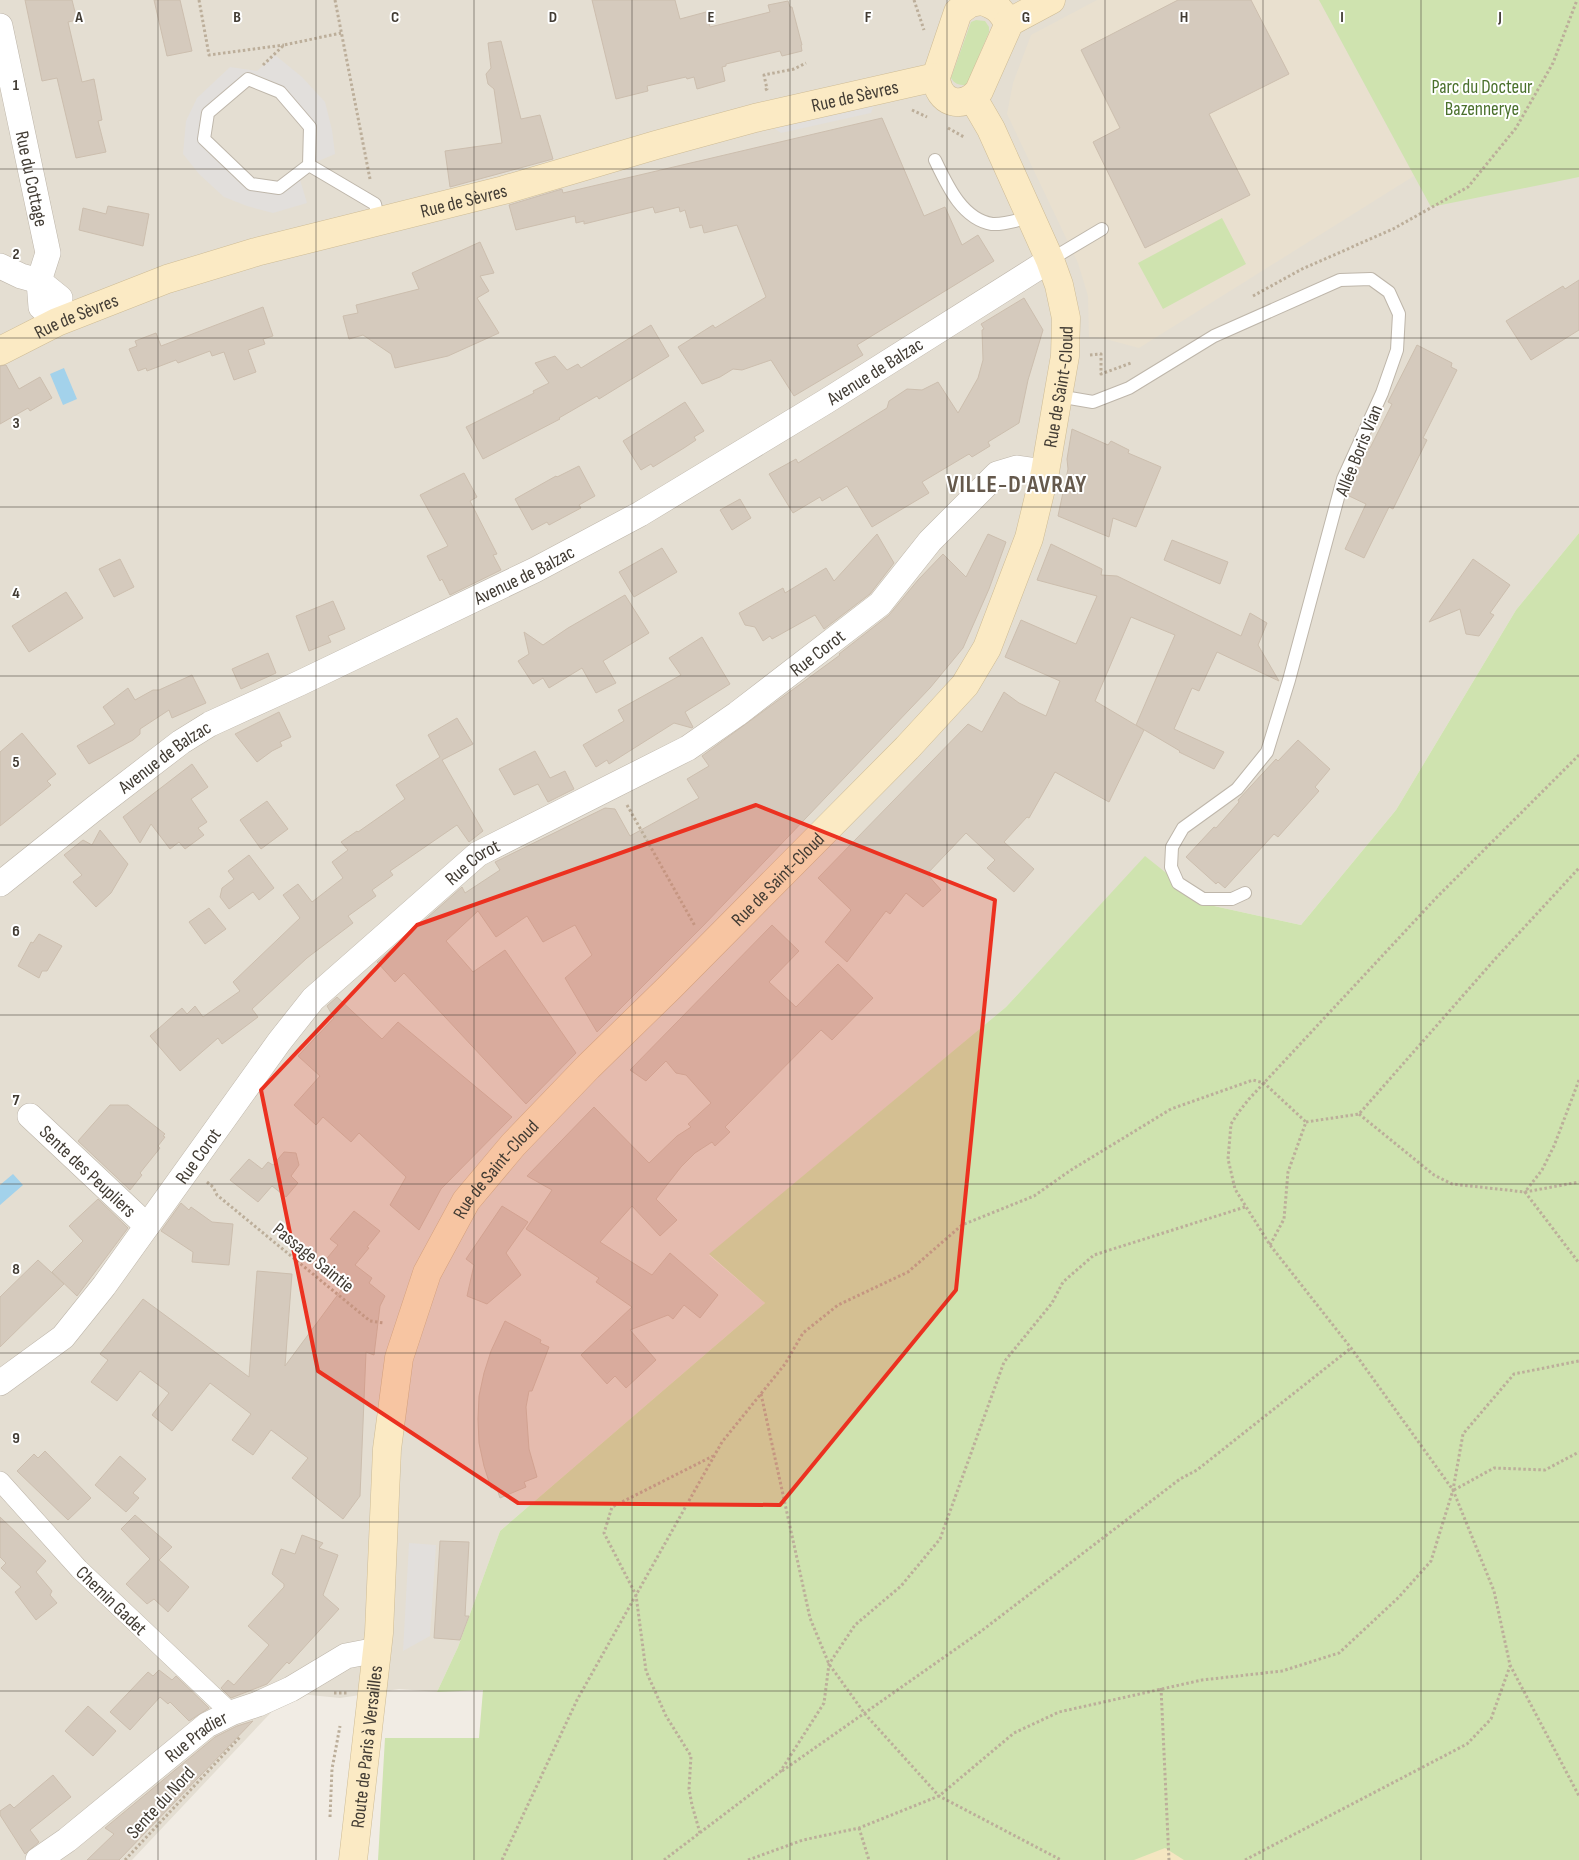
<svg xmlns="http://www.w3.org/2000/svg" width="1579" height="1860" viewBox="0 0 1579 1860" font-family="'Sofia Sans Condensed',sans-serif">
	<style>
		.residential { fill: #e4ded2 }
		.education { fill: #e9e0cf }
		.green { fill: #cfe3af }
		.sand { fill: #f4e6c1 }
		.parking { fill: #e2dfdc }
		.water { fill: #a3d2eb }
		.building { fill: #d5cabd; stroke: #ccbeae }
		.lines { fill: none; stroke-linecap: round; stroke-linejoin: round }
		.service-casing { stroke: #beb6aa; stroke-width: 14 }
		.pedestrian-casing { stroke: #beb6aa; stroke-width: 20 }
		.minor-casing { stroke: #beb6aa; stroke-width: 26 }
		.secondary-casing { stroke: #cebc96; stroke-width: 29 }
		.path { stroke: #bcae9a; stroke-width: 3; stroke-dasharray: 2.5 2.5; stroke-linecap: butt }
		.service { stroke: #fff; stroke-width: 12 }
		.pedestrian { stroke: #fff; stroke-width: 19 }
		.minor { stroke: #fff; stroke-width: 25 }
		.secondary { stroke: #fbeac4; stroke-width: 28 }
		.marked { fill: #ec3120; fill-opacity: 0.2; stroke: #ec3120; stroke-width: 4; stroke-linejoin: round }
		.grid { fill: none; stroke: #423c34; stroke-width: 1; stroke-opacity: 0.55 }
		.labels { text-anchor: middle; stroke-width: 4; stroke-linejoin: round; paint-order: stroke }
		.park-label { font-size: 19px; fill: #4a702c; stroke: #fff }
		.street-label { font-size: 19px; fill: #423c34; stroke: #fff }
		.district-label { font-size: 24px; font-weight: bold; letter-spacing: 1px; fill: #65594c; stroke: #fff }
		.grid-label { font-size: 16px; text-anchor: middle; font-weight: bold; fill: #423c34; stroke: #fff; stroke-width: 4; stroke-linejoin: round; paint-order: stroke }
	</style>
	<rect width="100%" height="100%" fill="#f1ece4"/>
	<path class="residential" d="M0,0H1579V533L1516,610L1396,810L1301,925L1205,904L1145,857L1006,1007L709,1255L765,1303L500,1531L458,1647L437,1692L399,1689L340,1698L300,1694L280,1703L132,1860H0Z"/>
	<path class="education" d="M1097,0H1319L1414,176L1139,348L1098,337H1089L1088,296L1078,263L1007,114L1013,83L1031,35Z"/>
	<path class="green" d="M1319,0H1579V177L1431,207Z
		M976,20L985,21L989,27V32L968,82L965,85C958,85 955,84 951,78L971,22Z
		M1222,218L1246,264L1163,309L1138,263Z
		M1579,533V1860H378L385,1738H479L483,1690L437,1692L458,1647L500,1531L765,1303L709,1254L1006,1007L1145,856L1205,904L1301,925L1396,810L1516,610Z"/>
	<path class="sand" d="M1165,1848L1184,1860H1134Z"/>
	<path class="parking" d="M275,55L302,77L325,102L332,130L335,154L309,165L310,126L280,92L249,79L208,113L204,139L251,184L279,188L298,173L307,203L273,213L247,206L224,197L199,174L183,154L186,121L197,98L230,67L257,71Z
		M875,102L871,113L781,133L771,126Z
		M409,1543L436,1545L430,1636L403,1651Z"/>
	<path class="water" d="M64,368L77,399L63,405L50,374Z
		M13,1174L23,1185L0,1205V1185Z"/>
	<path class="building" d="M25,0H72L77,20L68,22L82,82L94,79L102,120L98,121L106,152L76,158L57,78L42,81Z
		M154,0H180L192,51L167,56Z
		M592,0H675L680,19L706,12L710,27L770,12L768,5L788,1L790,7H792L802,45H801L802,51L782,56L780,51L726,64V66L722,67L725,81L697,89L694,77L687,79L686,77L647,86L648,91L616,99Z
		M1178,0H1251L1289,74L1209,114L1250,195L1145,248L1093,142L1120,128L1081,50Z
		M501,41L521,119L540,115L553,159L450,187L445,151L502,143L494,89L488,84L486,74L491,68L488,43Z
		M882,118L924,216L945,207L962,245L978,235L994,261L857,345L863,355L794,396L771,360L742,370L733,369L720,377L702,384L678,347L713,325L715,328L766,297L737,225L704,233L702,225L690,228L685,210L680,212L679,207L655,213L653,207L584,224V221L576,223L575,216L516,230L509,205L562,189L563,193Z
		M108,206L149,214L143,246L79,230L83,208L106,214Z
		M480,242L494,273L480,276L489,291L477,298L499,333L448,356L395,368L391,354L363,335L349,339L343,316L358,313L356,305L419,289L412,273Z
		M1579,280V330L1531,360L1506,321L1563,286L1565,289Z
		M1024,298L1043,330L1028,380L1019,423L988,442L990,446L972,457L969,454L922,482L929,493L872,527L847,486L822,501L820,497L793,513L769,474L796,459L798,463L887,408L889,401L907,389L922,390L938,382L958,413L978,378L983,360L982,330L984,329L981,324Z
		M263,307L273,336L263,339L265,344L248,350L256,372L234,380L224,352L212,356L210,351L178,363L176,360L147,371L146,368L138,371L129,349L137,346L135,341L156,333L161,346Z
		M651,325L669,356L599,399L597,396L559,418L560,419L483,459L466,427L534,393L533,391L549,383L535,363L555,356L567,370L578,364L581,368Z
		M1417,345L1452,363L1451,367L1457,370L1423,438L1427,440L1393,509L1389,507L1364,558L1345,549L1366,504L1347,495L1351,482L1364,452L1370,448L1392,404L1388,402Z
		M6,365L19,389L40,377L52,398L30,411L28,408L0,424V366Z
		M685,402L704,431L694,437L696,440L684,448L653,467L651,464L641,470L623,441Z
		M1072,429L1108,445L1111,441L1129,450L1128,453L1161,467L1136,527L1113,518L1109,537L1058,516L1068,469L1067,459Z
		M579,466L595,496L579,505L581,508L549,525L547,522L532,530L515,499L556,476L557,477Z
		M464,473L477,497L470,501L497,554L493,555L501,570L450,595L442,579L440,581L427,556L448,546L420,495Z
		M740,499L751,518L732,530L720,510Z
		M877,534L894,563L870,594L824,629L815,615L772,639L770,636L763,641L755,627L745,625L739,613L783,588L785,593L826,568L834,581Z
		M988,534L1006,542L989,589L963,648L930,688L703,926L597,1032L565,978L592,955L575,925L543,942L527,916L496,937L478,911L446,941L473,972L505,950L576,1053L526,1104L404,973L395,982L377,962L462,887L465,893L500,870L495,862L605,808L615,809L630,836L699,798L687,779L709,766L702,756L840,655L839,654L889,615L918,580L943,554L966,577Z
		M1172,540L1228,562L1220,584L1164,560Z
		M1051,544L1102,569L1101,575L1117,576L1241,636L1250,613L1267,623L1258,645L1279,681L1217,652L1199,691L1192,688L1174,729L1224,752L1214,769L1179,752L1180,751L1136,725L1175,635L1131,617L1095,701L1144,730L1109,802L1055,772L1029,818L1027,817L1004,842L1034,869L1014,892L987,868L995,860L966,833L927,874L941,890L923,907L906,893L890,914L886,911L847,962L825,942L851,910L818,878L968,724L982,732L1004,692L1019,703L1046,716L1060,681L1005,657L1021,620L1076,644L1097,596L1037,580Z
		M662,548L677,572L634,597L619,572Z
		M120,559L134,587L114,597L99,569Z
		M1473,559L1510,585L1490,613L1494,615L1479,636L1466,634L1460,609L1429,622Z
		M66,592L83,618L29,652L12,626Z
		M625,595L649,633L603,661L616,683L596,693L582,668L549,688L543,678L533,684L518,661L529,654L524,632L543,645L568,628Z
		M333,601L345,629L328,636L331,642L309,651L296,616Z
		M702,637L730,684L685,712L693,727L692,728L674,723L609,764L607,760L596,767L583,745L624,721L618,710L681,675L669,658Z
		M268,653L276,673L241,689L232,669Z
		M192,675L206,703L172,718L169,710L140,729V734L133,740L89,764L77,746L115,724L103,707L128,688L135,700L153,690H159Z
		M279,712L291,737L280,742L282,746L272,751L257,762L235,734Z
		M457,718L473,744L442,760L483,831L469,842L457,825L390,871L393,875L372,890L376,896L348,916L353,923L307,958L252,1009L258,1017L222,1044L218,1038L180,1071L150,1036L182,1008L187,1014L195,1006L203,1017L240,991L233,982L300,918L283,895L298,884L312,902L343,878L332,862L348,850L341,842L357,831L358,832L405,799L396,785L440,757L428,735Z
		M22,733L56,774L47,781L51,785L0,826V752Z
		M1298,740L1330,769L1315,787L1319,791L1278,837L1274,834L1225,888L1218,882L1216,884L1186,857L1214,827L1216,828L1239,802L1238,800L1276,759L1278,761Z
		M535,751L550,778L565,771L574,789L548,802L538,784L514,795L499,769Z
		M192,764L208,787L191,799L207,822L198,828L204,835L185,849L179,842L170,849L151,824L140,843L123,817Z
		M267,801L288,829L261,849L240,820Z
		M100,830L128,864L111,893L96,907L73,882L82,875L64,855L83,840L92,845Z
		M249,855L274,888L259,900L253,892L229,909L220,897L222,888L234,879L228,871Z
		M209,908L226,929L205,944L189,922Z
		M772,925L799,951L769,982L796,1007L838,964L873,998L832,1040L821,1030L725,1127L730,1132L715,1146L712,1142L695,1153L681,1167L656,1199L677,1220L660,1236L632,1206L600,1242L652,1275L670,1253L718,1295L700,1318L684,1305L673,1319L668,1315L630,1330L656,1360L626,1388L615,1376L607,1384L581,1355L632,1307L596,1282L599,1278L526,1229L552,1190L527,1176L594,1107L649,1163L677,1136L691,1127L688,1124L711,1103L686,1075L676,1073L666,1061L646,1081L630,1070Z
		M39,934L62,946L47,971H42L39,978L18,966L31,942L33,943Z
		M337,997L382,1039L398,1022L512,1117L441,1189L419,1230L390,1205L406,1177L359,1133L351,1142L323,1117L316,1125L294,1105L320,1076L298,1056L334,1018L327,1006Z
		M110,1105H128L165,1134L163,1136L165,1137L158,1146L160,1148L140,1173L142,1175L130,1190L78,1141Z
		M284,1152L296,1153L299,1165L291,1176L298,1183L286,1197L272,1186L258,1202L230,1180L249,1159L262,1169L268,1162L273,1165Z
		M98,1199L128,1228L77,1296L52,1272L83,1241L69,1226Z
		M181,1203L189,1210L191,1207L212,1222L233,1224L229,1265L192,1262L193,1252L161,1231Z
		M502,1206L528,1222L506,1253L521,1275L487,1304L467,1296L474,1265L466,1259Z
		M354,1211L380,1231L367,1247L369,1248L355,1265L372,1278L369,1283L385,1296L380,1306L374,1355L366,1352L360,1496L343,1519L292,1478L308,1458L271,1430L253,1455L232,1440L251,1414L210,1383L172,1431L152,1415L169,1393L140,1371L117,1401L91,1382L108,1360L100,1354L143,1299L249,1377L257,1271L292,1274L285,1366L342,1289L318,1269L338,1245L330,1239Z
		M38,1260L64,1284L0,1347V1297Z
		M505,1321L541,1340L540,1343L549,1347L532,1391H529L526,1407L529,1449L537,1477L524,1482L526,1487L500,1498L496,1486L491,1488L484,1466L479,1443L478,1419L479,1396L484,1373L491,1351Z
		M45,1451L91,1498L68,1520L17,1471L34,1454L38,1458Z
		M120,1456L146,1479L133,1493L139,1498L126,1512L95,1485Z
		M135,1515L172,1547L159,1560L189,1587L168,1612L154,1599L147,1604L126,1584L150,1559L121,1529Z
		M0,1517L46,1561L36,1572L52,1591L50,1595L57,1603L36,1620L15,1592L21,1587L1,1568L6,1563L0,1557Z
		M302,1535L323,1543L319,1548L338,1555L323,1595L339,1609L289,1664L287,1662L267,1684L231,1698L221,1688L228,1680L234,1685L269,1645L248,1626L284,1587V1584L272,1574L281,1549L295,1554Z
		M440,1541L469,1542L465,1616H469L460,1640L434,1638Z
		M159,1670L172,1680L176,1676L209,1708L189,1721L170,1702L168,1704L160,1697L130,1730L110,1712L148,1672L153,1676Z
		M88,1706L116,1731L93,1756L65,1731Z
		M253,1721L119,1860H87L114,1834L105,1828L215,1737L237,1726Z
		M53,1775L71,1797L30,1830L39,1842L25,1854L0,1815V1811L10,1804L14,1808Z"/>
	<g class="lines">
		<g class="service-casing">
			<path id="service" d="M935,160C947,185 962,219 992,224C1004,225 1018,220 1030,217
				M309,165L279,188L251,184L204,139L208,113L248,79L280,92L310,127L309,165L375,204L379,222
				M1050,260L1102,229
				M1058,396L1093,402L1129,388L1214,336L1340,280L1371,279L1389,292L1399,314L1397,350L1382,393L1343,479L1289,680L1267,752L1237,789L1183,828L1172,847L1171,867L1178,883L1203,899H1232L1245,893"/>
		</g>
		<g class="pedestrian-casing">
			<path id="pedestrian" d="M0,1481L79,1569L231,1713"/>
		</g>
		<g class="minor-casing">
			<g id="minor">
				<path id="s1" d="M0,26L48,253L39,281L41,307L57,322"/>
				<path d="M0,266L21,276L39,281L60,298L57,322"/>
				<path id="s2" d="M0,884L95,808L181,742L210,724L300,683L535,570L640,514L825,402L1050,260"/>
				<path id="s3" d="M30,1116L147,1226"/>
				<path id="s4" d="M0,1383L63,1337L104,1286L279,1042L313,999L478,854L688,748L737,714L880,604L930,541L997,474L1017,468L1045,472"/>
				<path id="s5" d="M38,1860L67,1840L207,1725L231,1713L258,1704L291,1689L346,1656L377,1650"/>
			</g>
		</g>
		<g class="secondary-casing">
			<g id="secondary">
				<path d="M982,1C997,6 1001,10 1008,23L1007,28L979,91C962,111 938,103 936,77L958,12L970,3Z"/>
				<path d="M1008,23L1051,0"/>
				<path id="s6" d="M0,351L57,322L167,279L256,252L504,190L656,145L755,118L936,77"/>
				<path id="s7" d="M353,1860L379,1633L387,1449L399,1358L427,1273L466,1201L513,1145L588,1067L670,987L907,748L965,685L987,648L1029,538L1045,472L1058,396L1065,356L1066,318L1059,285L1050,260L991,129L973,98"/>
			</g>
		</g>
		<path class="path" d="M199,0L209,55L284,45
			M335,0L370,179
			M914,0L924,30
			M263,65L284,45L341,33
			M765,90L767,89L764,75L794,69L806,63
			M912,110L927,117
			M948,128L964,137
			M1253,296L1302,269L1393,229L1468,187L1516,128L1553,63L1577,0
			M1090,355L1101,354V374L1131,363
			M1579,755L1437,897L1249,1099L1238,1113L1231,1124L1228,1159L1235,1189L1270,1245L1351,1348L1453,1490L1494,1591L1510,1665L1579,1796
			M627,805L695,926
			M1579,1080L1554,1146L1542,1170L1525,1192L1579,1263
			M1359,1114L1434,1175L1452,1184L1525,1192L1579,1182
			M1306,1122L1359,1114L1496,958L1579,868
			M207,1182L213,1187L217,1195L370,1321L384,1323
			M1270,1245L1284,1219L1288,1172L1306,1122
			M761,1394L810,1618L829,1664L865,1714L939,1796L1061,1860
			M1454,1490L1494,1468L1545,1470L1579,1452
			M1161,1688L1169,1860
			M334,1693H347
			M782,1771L980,1632L1180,1479L1197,1470L1351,1348
			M330,1817L332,1769L340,1726
			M859,1828L869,1860
			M700,1833L692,1805L689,1789L691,1756L666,1716L646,1671L636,1595L604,1533L612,1507L713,1456
			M125,1860L241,1736
			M502,1860L577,1700L722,1442L785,1364L803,1333L838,1305L908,1272L962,1225L1034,1196L1071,1170L1171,1109L1253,1080L1264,1083L1306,1122
			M664,1860L780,1772L824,1703L829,1664L855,1625L901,1586L940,1539L1004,1362L1052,1303L1063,1282L1094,1255L1245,1207
			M748,1860L803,1840L859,1828L939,1796L1014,1733L1059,1712L1202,1680L1282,1671L1339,1653L1399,1597L1431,1561L1453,1490L1463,1434L1514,1374L1579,1361
			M1245,1860L1467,1744L1491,1719L1510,1666"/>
		<use href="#service" class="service"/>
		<use href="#pedestrian" class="pedestrian"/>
		<use href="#minor" class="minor"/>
		<use href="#secondary" class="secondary"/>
	</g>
	<path class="marked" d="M756,805L995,900L956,1290L780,1505L518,1503L318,1371L261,1090L417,925Z"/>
	<path class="grid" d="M158,0V1860M316,0V1860M474,0V1860M632,0V1860M790,0V1860M947,0V1860M1105,0V1860M1263,0V1860M1421,0V1860M0,169H1579M0,338H1579M0,507H1579M0,676H1579M0,845H1579M0,1015H1579M0,1184H1579M0,1353H1579M0,1522H1579M0,1691H1579"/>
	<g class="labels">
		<g class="park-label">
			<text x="1482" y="93">Parc du Docteur<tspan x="1482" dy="22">Bazennerye</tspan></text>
		</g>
		<g class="street-label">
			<text dy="7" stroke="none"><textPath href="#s6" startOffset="894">Rue de Sèvres</textPath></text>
			<text dy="7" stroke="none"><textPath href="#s1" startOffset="156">Rue du Cottage</textPath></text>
			<text dy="7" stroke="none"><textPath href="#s6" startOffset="489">Rue de Sèvres</textPath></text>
			<text dy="7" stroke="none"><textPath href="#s6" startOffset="84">Rue de Sèvres</textPath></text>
			<text dy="7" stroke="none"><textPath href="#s2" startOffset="1018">Avenue de Balzac</textPath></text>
			<text dy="7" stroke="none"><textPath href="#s7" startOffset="1709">Rue de Saint-Cloud</textPath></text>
			<text transform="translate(1358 450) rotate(-68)" y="7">Allée Boris Vian</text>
			<text dy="7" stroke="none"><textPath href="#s2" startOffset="612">Avenue de Balzac</textPath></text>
			<text dy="7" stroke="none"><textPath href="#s4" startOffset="1114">Rue Corot</textPath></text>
			<text dy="7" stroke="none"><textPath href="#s2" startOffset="208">Avenue de Balzac</textPath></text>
			<text dy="7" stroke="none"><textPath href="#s4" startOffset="709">Rue Corot</textPath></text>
			<text dy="7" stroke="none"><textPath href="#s7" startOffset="1124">Rue de Saint-Cloud</textPath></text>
			<text dy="7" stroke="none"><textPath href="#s4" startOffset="304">Rue Corot</textPath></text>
			<text dy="7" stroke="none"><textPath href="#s3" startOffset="80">Sente des Peupliers</textPath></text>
			<text dy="7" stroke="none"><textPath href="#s7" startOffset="719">Rue de Saint-Cloud</textPath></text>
			<text transform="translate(314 1257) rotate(39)" y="7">Passage Saintie</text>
			<text transform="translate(112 1600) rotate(44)" y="7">Chemin Gadet</text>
			<text dy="7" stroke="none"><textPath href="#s5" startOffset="201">Rue Pradier</textPath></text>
			<text dy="7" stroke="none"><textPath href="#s7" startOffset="114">Route de Paris à Versailles</textPath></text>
			<text transform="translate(160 1802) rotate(-47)" y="7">Sente du Nord</text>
		</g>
		<g class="district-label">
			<text x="1017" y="492">VILLE-D'AVRAY</text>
		</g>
	</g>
	<g class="grid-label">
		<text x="79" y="22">A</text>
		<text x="237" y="22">B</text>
		<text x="395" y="22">C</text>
		<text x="553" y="22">D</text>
		<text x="711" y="22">E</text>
		<text x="868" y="22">F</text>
		<text x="1026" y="22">G</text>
		<text x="1184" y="22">H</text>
		<text x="1342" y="22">I</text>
		<text x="1500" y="22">J</text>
		<text x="16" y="90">1</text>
		<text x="16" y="259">2</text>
		<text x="16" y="428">3</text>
		<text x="16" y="598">4</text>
		<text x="16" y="767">5</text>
		<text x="16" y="936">6</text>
		<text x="16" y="1105">7</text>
		<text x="16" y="1274">8</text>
		<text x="16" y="1443">9</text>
	</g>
</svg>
